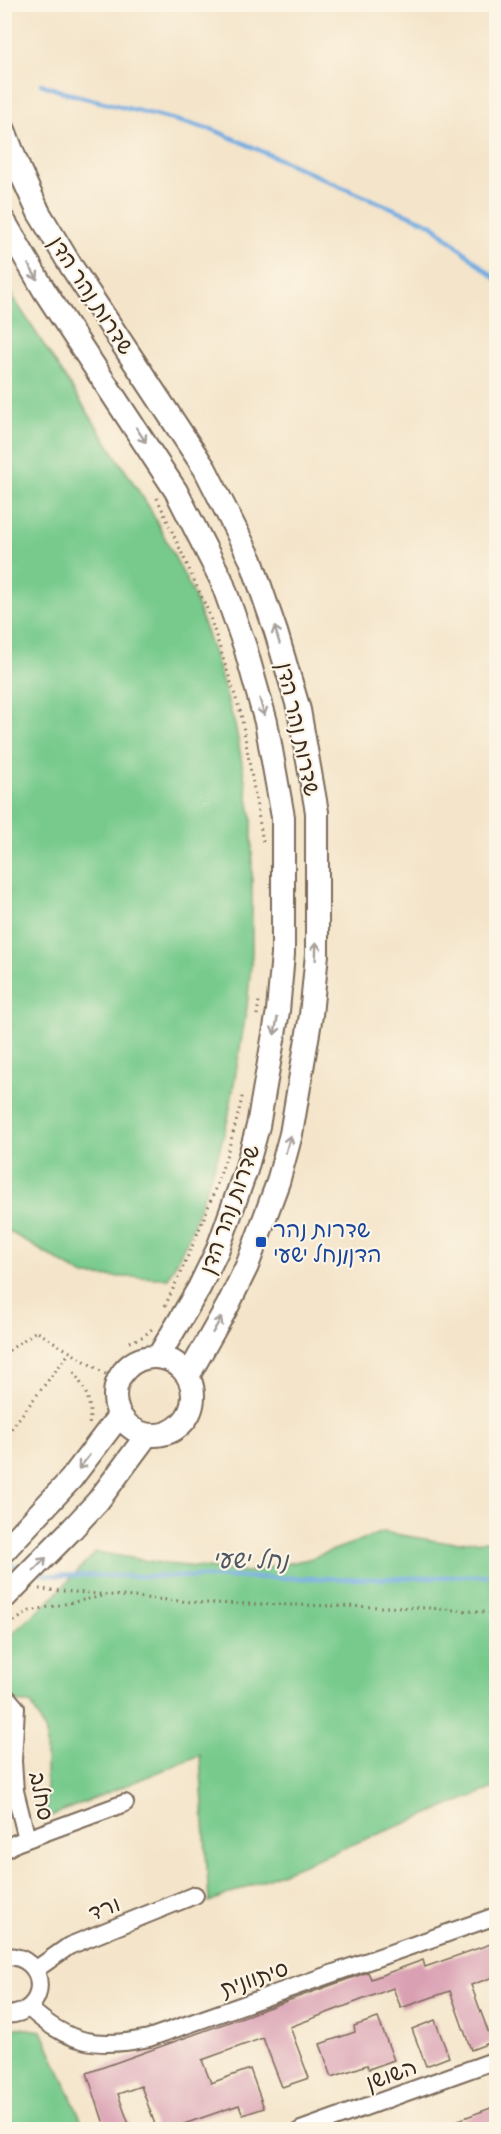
<svg xmlns="http://www.w3.org/2000/svg" width="501" height="2134" viewBox="0 0 501 2134" font-family="'Gochi Hand','Playpen Sans Hebrew',sans-serif">
	<style>
		.green { fill: #77ca8c; stroke: #597a55; stroke-width: 1.5 }
		.lines { fill: none; stroke-linecap: round; stroke-linejoin: round }
		.stream { stroke: #70abe1; stroke-width: 4.5 }
		.building { fill: #d99fb2 }
		.minor-casing { stroke: #7c6b5a; stroke-width: 20 }
		.secondary-casing { stroke: #7c6b5a; stroke-width: 26 }
		.path { stroke: #7c6b5a; stroke-width: 3; stroke-dasharray: 1.5 4.5; stroke-linecap: butt }
		.minor { stroke: #fff; stroke-width: 16 }
		.secondary { stroke: #fff; stroke-width: 22 }
		.secondary-bridge-casing { stroke: #7c6b5a; stroke-width: 26; stroke-linecap: butt }
		.secondary-bridge { stroke: #fff; stroke-width: 22 }
		.oneway { stroke: #a79f9a }
		.transit-dot { fill: #1a4fb4; stroke: #fcf5e5; stroke-width: 2 }
		.labels { text-anchor: middle; stroke-width: 4.5; stroke-linejoin: round; paint-order: stroke }
		.street-label { font-size: 22px; fill: #3b2a1e; stroke: #fcf5e5 }
		.transit-label { font-size: 22px; fill: #164399; stroke: #fcf5e5; text-anchor: start }
		.water-label { font-size: 24px; font-style: italic; fill: #4e5762; stroke: #fcf5e5 }
	</style>
	<rect width="100%" height="100%" fill="#fcf5e5"/>
	<filter id="ink" filterUnits="userSpaceOnUse"><feTurbulence type="fractalNoise" baseFrequency=".0167" numOctaves="2"/><feDisplacementMap in="SourceGraphic" scale="12" xChannelSelector="R" yChannelSelector="G"/><feConvolveMatrix kernelMatrix="1 2 1 2 8 2 1 2 1" color-interpolation-filters="sRGB"/></filter>
	<filter id="wash" filterUnits="userSpaceOnUse"><feTurbulence type="fractalNoise" baseFrequency=".008" numOctaves="4" result="noise"/><feDisplacementMap in="SourceGraphic" scale="24" xChannelSelector="R" yChannelSelector="G"/><feGaussianBlur stdDeviation="1.35" result="paint"/><feColorMatrix in="noise" values="0 0 0 0 0 0 0 0 0 0 0 0 0 0 0 0 0 1.4 0 .05"/><feComposite in="paint" operator="in"/></filter>
	<g filter="url(#wash)">
		<rect width="100%" height="100%" fill="#f4e5ca"/>
		<path class="green" d="M5,285L149,507L192,591L215,657L236,729L252,820V953L247,1007L228,1119L216,1161L188,1239L168,1278L84,1276L5,1229Z
			M383,1532L443,1542L496,1541V1787L209,1902L200,1755L46,1818V1733L31,1703L5,1702L4,1641L54,1596L96,1552L167,1564L247,1572L309,1559Z
			M5,2026L42,2031L85,2129H5Z"/>
		<g class="lines">
			<path class="stream" d="M41,84L66,93L214,130L351,191L431,224L496,279
				M4,1563L22,1568
				M39,1573L45,1575L380,1579L496,1575"/>
		</g>
		<g id="blocks">
			<path class="building" d="M496,1942V1976L471,1985L492,2042L471,2050L450,1991L401,2008L393,1988L290,2027L309,2078L282,2087L263,2038L202,2060L211,2083L250,2069L264,2108L243,2115L239,2105L178,2126L179,2130H157L141,2086L118,2094L131,2130H106L87,2073L368,1972L371,1979L423,1960L425,1967Z
				M378,2018L394,2060L369,2069L367,2065L332,2077L320,2044L355,2032L354,2026Z
				M435,2020L449,2057L426,2066L412,2029Z
				M496,2106V2130H438L437,2128Z"/>
		</g>
	</g>
	<g filter="url(#ink)">
		<use href="#blocks" fill-opacity="0" stroke="#7c6b5a" stroke-width="1.5"/>
		<g class="lines">
			<g class="minor-casing">
				<path id="minor" d="M4,1694L16,1708L13,1761L15,1791L27,1839
					M4,1850L16,1843L125,1803
					M4,1956C50,1954 51,2016 4,2015
					M35,1970L69,1946L195,1895
					M29,2008C68,2044 98,2049 149,2038L496,1916
					M301,2130L496,2060"/>
			</g>
			<g class="secondary-casing">
				<path id="secondary" d="M4,130L19,169L39,213L71,266L205,469L251,560L276,632L299,710L317,812V954L311,1015L291,1134L278,1182L247,1266L227,1307L188,1376
					M4,221L44,290L176,491L221,579L245,647L266,722L283,817V954L278,1011L258,1126L246,1170L217,1251L199,1288L158,1357
					M115 1396a39 39 0 1 1 78 0a39 39 0 1 1-78 0Z
					M73,1528L98,1501L147,1435
					M4,1551L71,1479L119,1416"/>
			</g>
			<path class="path" d="M157,498L208,611L241,714L263,842
				M257,1015L259,1001
				M165,1306C198,1236 227,1168 243,1093
				M130,1342L144,1336L152,1329
				M4,1354L36,1331L117,1381
				M74,1372C87,1393 92,1401 89,1426
				M4,1438L70,1352
				M39,1589L204,1603L428,1608L496,1613
				M4,1628L30,1611L103,1596"/>
			<use href="#minor" class="minor"/>
			<use href="#secondary" class="secondary"/>
			<g class="secondary-bridge-casing">
				<path id="secondary-bridge" d="M4,1598L73,1528"/>
			</g>
			<use href="#secondary-bridge" class="secondary-bridge"/>
		</g>
		<defs><path id="oneway-shaft" d="M-6 0H5M1.5-3L5.5 0L1.5 3" fill="none" stroke-width="1.6" stroke-linecap="round" stroke-linejoin="round" transform="scale(1.5)"/></defs>
		<g class="oneway">
			<use href="#oneway-shaft" transform="translate(33 272) rotate(59)"/>
			<use href="#oneway-shaft" transform="translate(141 435) rotate(57)"/>
			<use href="#oneway-shaft" transform="translate(277 635) rotate(-107)"/>
			<use href="#oneway-shaft" transform="translate(262 707) rotate(74)"/>
			<use href="#oneway-shaft" transform="translate(316 951) rotate(-88)"/>
			<use href="#oneway-shaft" transform="translate(276 1026) rotate(100)"/>
			<use href="#oneway-shaft" transform="translate(288 1144) rotate(-75)"/>
			<use href="#oneway-shaft" transform="translate(217 1325) rotate(-60)"/>
			<use href="#oneway-shaft" transform="translate(84 1462) rotate(128)"/>
			<use href="#oneway-shaft" transform="translate(40 1564) rotate(-46)"/>
		</g>
	</g>
	<rect class="transit-dot" x="255" y="1236" width="12" height="12" rx="3"/>
	<g class="labels">
		<g class="street-label">
			<text transform="translate(92 295) rotate(57)" y="8">שדרות נהר הדן</text>
			<text transform="translate(299 729) rotate(78)" y="8">שדרות נהר הדן</text>
			<text transform="translate(229 1209) rotate(-70)" y="8">שדרות נהר הדן</text>
			<text transform="translate(42 1796) rotate(79)" y="8">סחלב</text>
			<text transform="translate(104 1908) rotate(-22)" y="8">ורד</text>
			<text transform="translate(254 1978) rotate(-19)" y="8">סיתוונית</text>
			<text transform="translate(391 2074) rotate(-20)" y="8">השושן</text>
		</g>
		<g class="transit-label">
			<text x="273" y="1237">שדרות נהר<tspan x="273" dy="25">הדן/נחל ישעי</tspan></text>
		</g>
		<g class="water-label">
			<text transform="translate(250 1560) rotate(1)" y="8">נחל ישעי</text>
		</g>
	</g>
	<rect width="501" height="2134" fill="none" stroke="#fcf5e5" stroke-width="24"/>
</svg>
